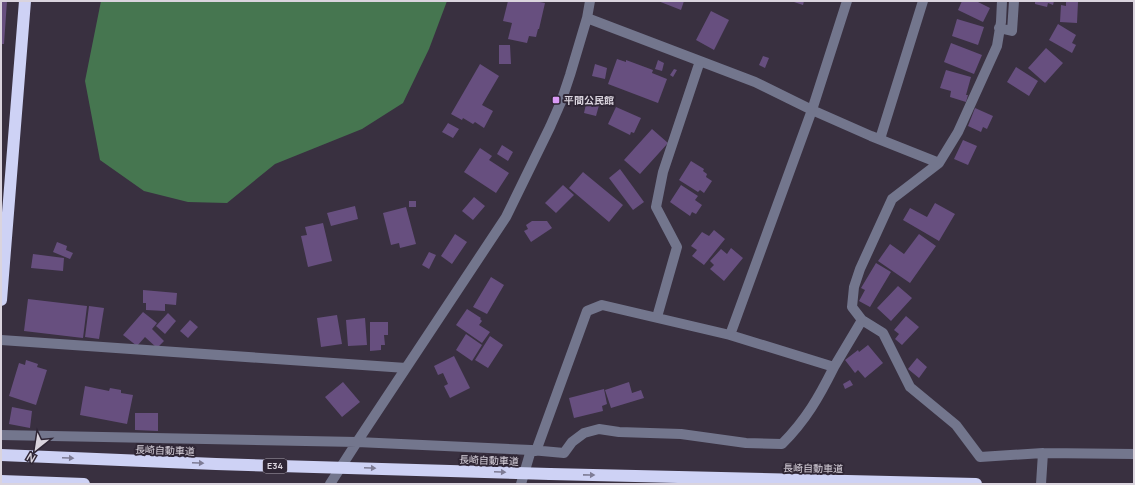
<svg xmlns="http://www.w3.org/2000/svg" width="1135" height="485" viewBox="0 0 1135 485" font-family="Manrope,'Noto Sans JP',sans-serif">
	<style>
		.forest { fill: #467650 }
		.building { fill: #674f7f }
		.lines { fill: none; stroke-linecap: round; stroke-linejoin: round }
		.minor { stroke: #73768d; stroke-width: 10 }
		.highway { stroke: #ced2f5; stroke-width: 12 }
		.highway-bridge { stroke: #ced2f5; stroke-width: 12 }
		.oneway { fill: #7e7c95 }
		.poi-dot { fill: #da9af6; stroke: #2f2635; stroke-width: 1.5 }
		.labels { text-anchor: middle; stroke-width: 4; stroke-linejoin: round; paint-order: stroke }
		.shield { fill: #2f2635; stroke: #a7a0ab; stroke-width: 1 }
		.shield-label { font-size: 9px; font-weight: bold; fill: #dad4de }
		.poi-label { font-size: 10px; font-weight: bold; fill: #dad4de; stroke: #2f2635; text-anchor: start }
		.street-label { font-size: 10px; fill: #dad4de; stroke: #2f2635 }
	</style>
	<rect width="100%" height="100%" fill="#393040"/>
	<path class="forest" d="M101,1H447L429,49L403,103L362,129L275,164L227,203L188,202L144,191L100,160L85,81Z"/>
	<path class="building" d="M1,1H7L4,44H1Z
		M508,1H534L545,3L539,29H538L536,37L529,36L527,43L508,39L512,23L503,21Z
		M658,1H684L681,10Z
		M791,1H804L803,5Z
		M962,1H976L990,8L983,22L958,10Z
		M1035,1H1054L1053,5L1048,3L1047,7L1035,4Z
		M1066,1L1078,2L1077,23L1060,22L1061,5L1066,6Z
		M711,11L729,20L714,50L696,40Z
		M957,19L984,27L978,45L952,36Z
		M1058,24L1076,35L1072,43L1076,45L1072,53L1049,40Z
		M951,43L982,55L974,74L944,62Z
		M499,45H510L511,64H499Z
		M1046,48L1063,63L1045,83L1028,68Z
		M763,56L769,58L765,68L759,65Z
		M617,59L626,62V60L653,70L652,73L667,79L658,103L608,84Z
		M658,60L664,63L662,71L655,69Z
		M480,64L499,76L482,105L493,111L484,128L475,122L473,124L463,118L462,120L451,114Z
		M595,64L607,68L605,79L592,76Z
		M1016,67L1038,81L1029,96L1007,82Z
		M674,69L677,70L673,77L670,75Z
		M946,70L971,77L966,95H968L966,102L950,97L951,91L940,88Z
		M588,95L601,98L596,116L584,113Z
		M616,107L641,118L634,133L631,132L630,135L608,124Z
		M975,108L993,116L987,129L983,127L981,132L968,126Z
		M448,123L459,129L453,138L442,132Z
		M652,129L668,143L640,174L624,160Z
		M963,140L977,146L968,165L954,159Z
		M502,145L513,152L508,161L497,154Z
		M480,148L492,156L489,160L509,173L496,193L464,172Z
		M691,161L704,169L703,171L707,174L706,177L712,181L704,193L700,190L698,192L679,180Z
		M620,169L644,202L633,210L609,178Z
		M583,172L623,205L609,222L569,188Z
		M563,185L574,195L556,213L545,203Z
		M681,185L698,196L695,200L702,205L696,214L692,212L690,216L670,202Z
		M474,197L485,206L473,220L462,211Z
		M409,201H416V207H409Z
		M935,203L955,214L939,241L903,220L910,208L927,217Z
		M355,206L358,219L331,226L327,213Z
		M406,207L416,244L400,248L399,243L391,245L383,213Z
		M532,221H547L552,228L531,242L524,231L528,229L526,225Z
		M323,223L332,261L308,267L301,236L307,235L305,227Z
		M714,230L725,239L704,265L692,256L697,250L691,246L702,232L709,236Z
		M455,234L467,242L452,264L441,256Z
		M919,234L936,246L910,283L878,261L890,244L904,254Z
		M57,242L67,246L66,250L73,253L70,259L53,252Z
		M731,248L743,258L724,281L710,269L714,265L710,261L721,249L727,254Z
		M429,252L436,255L429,269L422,265Z
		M33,254L64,258L63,271L31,268Z
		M876,263L891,272L870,307L859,301L865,290L861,288Z
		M491,277L504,285L487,314L473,307Z
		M898,286L912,298L891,321L877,308Z
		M143,290L177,293L176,305L165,304V311L146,310V303H143Z
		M28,299L87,306L83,338L24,331Z
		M89,306L104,308L99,339L85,337Z
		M467,309L481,318L480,319L482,321L479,325L490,332L482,343L456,325Z
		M143,312L157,323L152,329L164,341L157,348L145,337L137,346L123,335Z
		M168,313L176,321L165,334L156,326Z
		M337,315L342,344L321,347L317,318Z
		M906,316L919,327L902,345L895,339L899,334L894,330Z
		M365,318L367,345L348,346L346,320Z
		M190,320L198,327L188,338L180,331Z
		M370,322H388V335H384L385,345H381V350L370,351Z
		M466,334L482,345L472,361L456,350Z
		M490,336L503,345L488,368L475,360Z
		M868,345L883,363L865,378L858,370L855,373L845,360L858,350L859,352Z
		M454,356L470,388L450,398L444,386L448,384L443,373L438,375L434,366Z
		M917,358L927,367L919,378L908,369Z
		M26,360L38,364L37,367L47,370L36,405L9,396L19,363L25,365Z
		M850,380L853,385L845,389L843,384Z
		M343,382L360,402L342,417L325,397Z
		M629,382L632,393L641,390L644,398L611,408L605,390Z
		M85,386L109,391L110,388L121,390V393L133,395L127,424L80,415Z
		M604,389L607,404L602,406L603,411L574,418L569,398Z
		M12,407L32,411L30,428L9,424Z
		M135,413H158V431L135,430Z"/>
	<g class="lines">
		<path class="minor" d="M587,18L755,82L812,110L871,136L939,163L958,132L997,46L1001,22L1002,1
			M999,28L1012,31L1014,1
			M880,139L923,1
			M657,317L677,247L656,207L663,172L700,61
			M862,320L852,307L854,287L860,269L892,199L939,163
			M730,335L812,110L847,1
			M1,340L406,368
			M1,435L357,442L531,450L564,453L572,442L584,433L599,429L619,432L681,434L746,443L782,444C806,420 819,397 834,367
			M536,451L587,311L602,305L730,335L834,367L862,320L883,333L910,387L956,425L980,457L1043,453L1134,454
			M330,484L357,442L506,217L550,127L561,102L570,75L587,18L590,1
			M521,484L531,450
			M1041,484L1043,453"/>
		<path class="highway" d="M1,300L25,1
			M550,474L976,484
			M1,481L84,484"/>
		<path class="highway-bridge" d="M1,455L216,464L550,474"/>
	</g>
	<defs><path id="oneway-solid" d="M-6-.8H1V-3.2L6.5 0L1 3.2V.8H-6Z"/></defs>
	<g class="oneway">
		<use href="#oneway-solid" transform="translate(68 458) rotate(2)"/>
		<use href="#oneway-solid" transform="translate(198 463) rotate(2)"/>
		<use href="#oneway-solid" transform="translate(370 468) rotate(2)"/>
		<use href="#oneway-solid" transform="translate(500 472) rotate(2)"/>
		<use href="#oneway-solid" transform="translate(589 475) rotate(1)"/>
	</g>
	<rect class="poi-dot" x="552" y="96" width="8" height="8" rx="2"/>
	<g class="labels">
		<rect class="shield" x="263" y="459" width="24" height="14" rx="3"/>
		<g class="shield-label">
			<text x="275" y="469">E34</text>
		</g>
		<g class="poi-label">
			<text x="564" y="104">平間公民館</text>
		</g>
		<g class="street-label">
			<text transform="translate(165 450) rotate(2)" y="4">長崎自動車道</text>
			<text transform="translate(489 460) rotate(2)" y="4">長崎自動車道</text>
			<text transform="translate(813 468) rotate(1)" y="4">長崎自動車道</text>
		</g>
	</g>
	<rect width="1135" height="485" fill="none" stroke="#dad4de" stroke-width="4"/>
	<g transform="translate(36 449) rotate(210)" stroke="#2f2635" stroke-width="3" paint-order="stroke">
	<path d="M0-3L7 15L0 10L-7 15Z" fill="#dad4de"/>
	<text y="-6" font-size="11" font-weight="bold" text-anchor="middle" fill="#dad4de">N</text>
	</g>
</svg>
